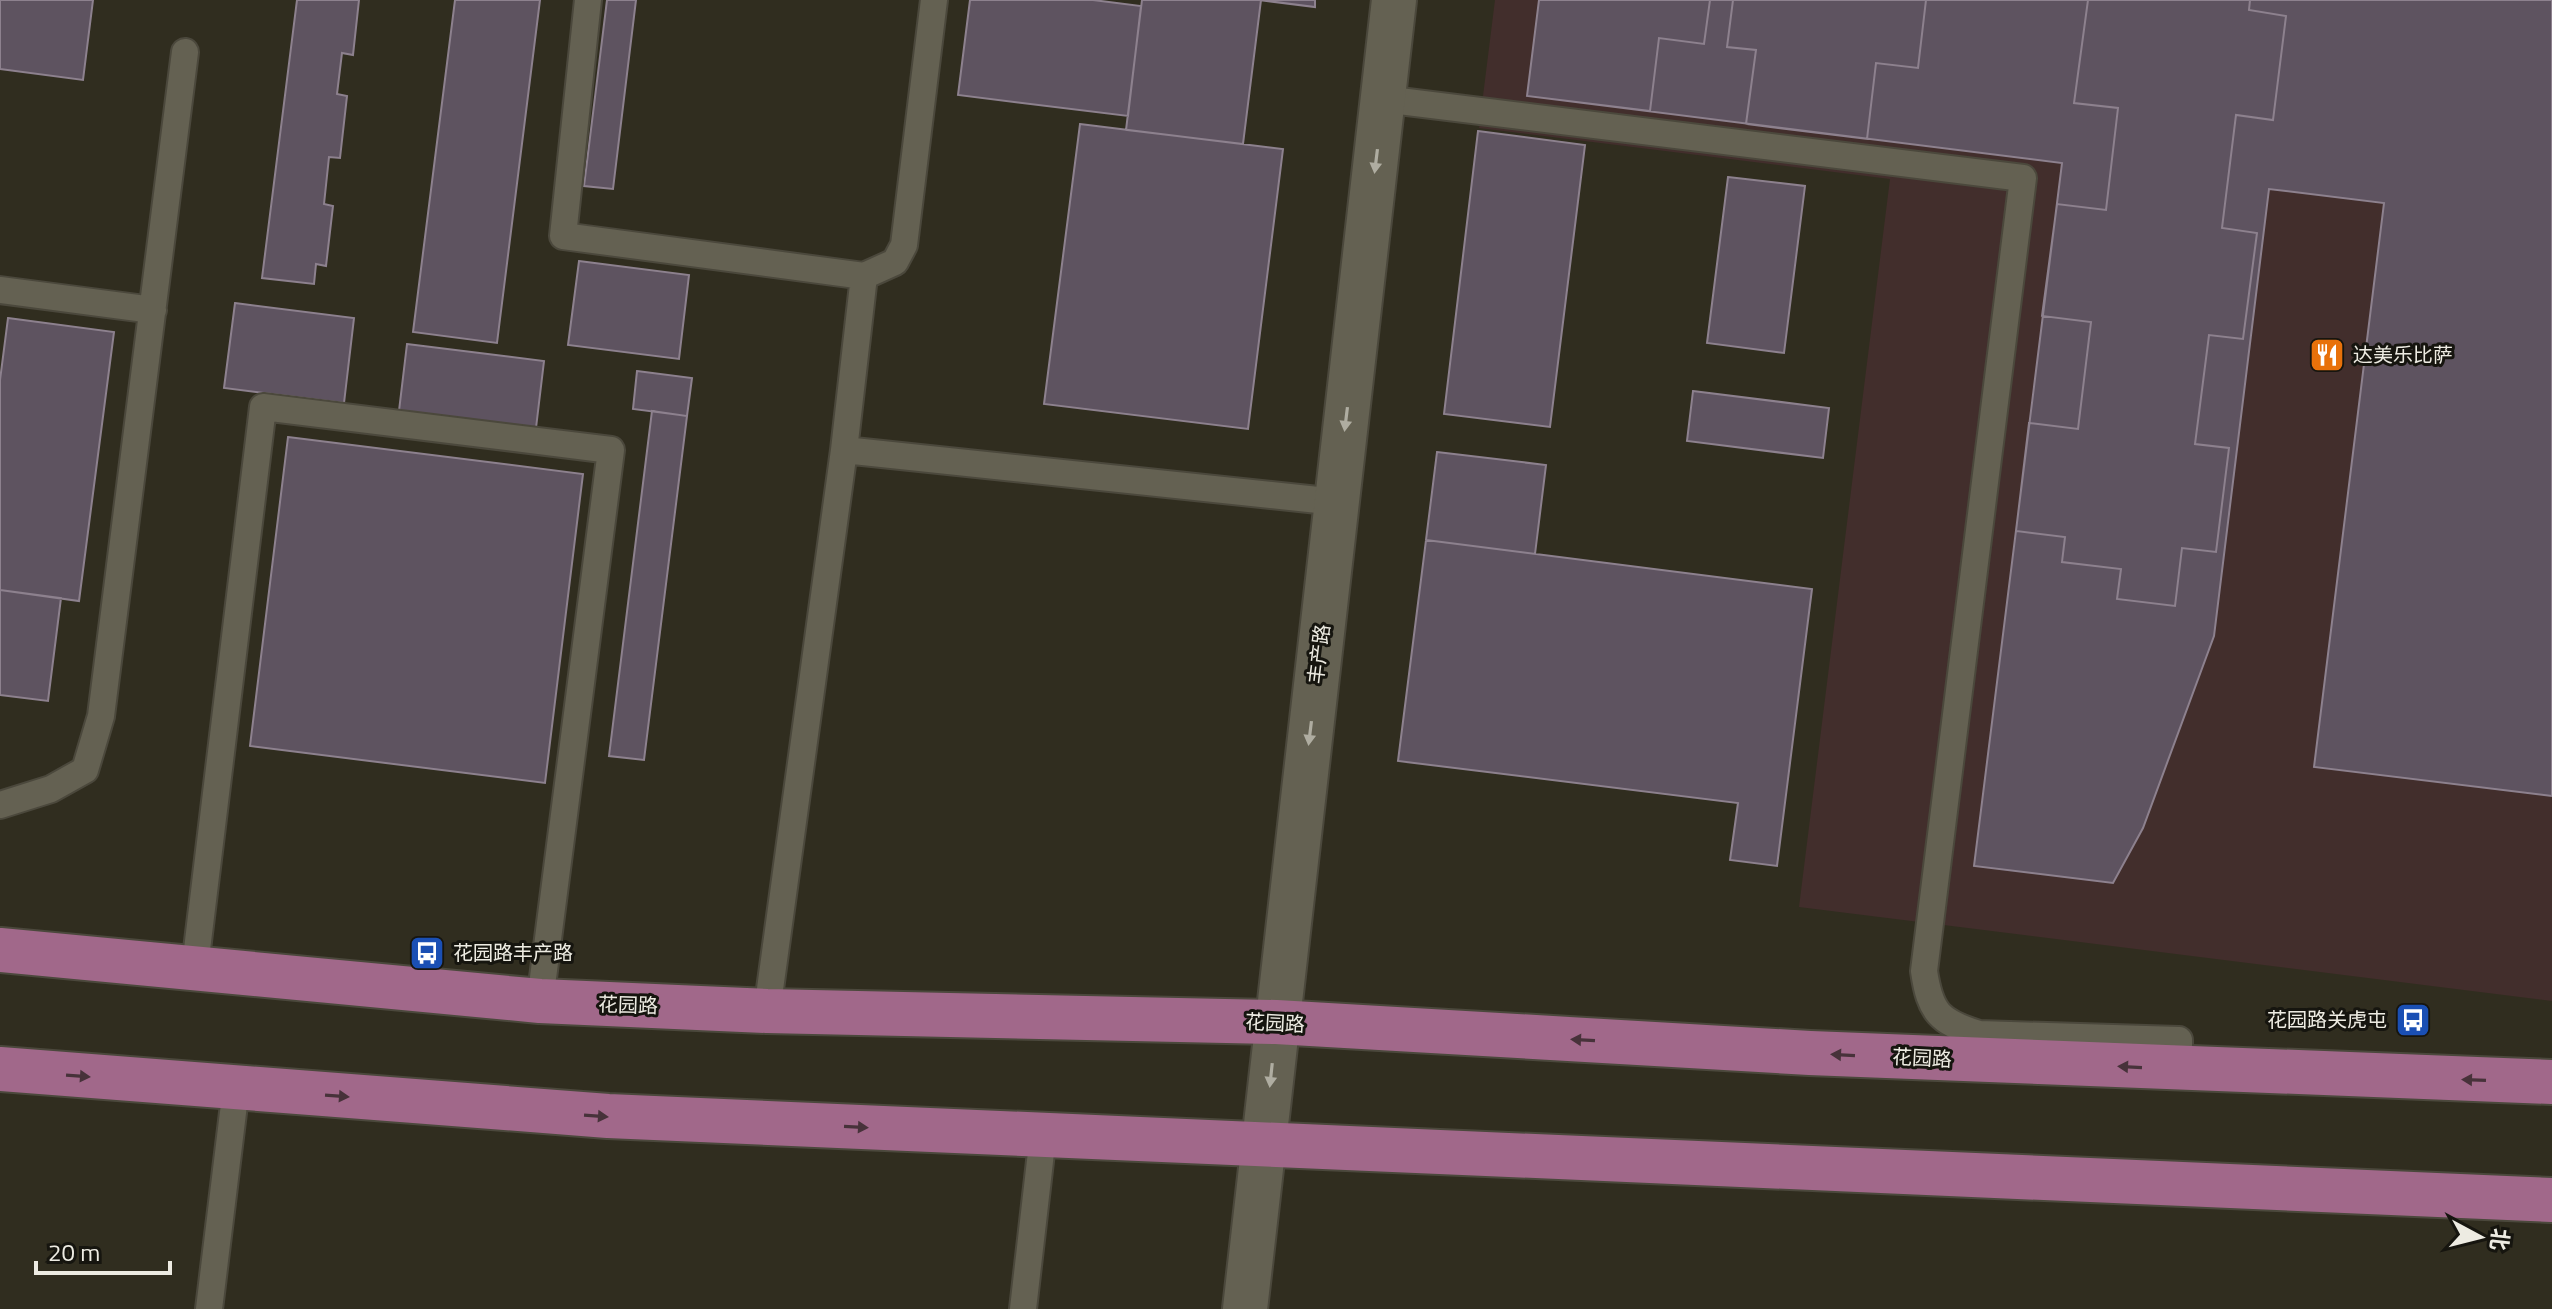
<svg xmlns="http://www.w3.org/2000/svg" width="2552" height="1309" viewBox="0 0 2552 1309" font-family="'Titillium Web','Noto Sans SC',sans-serif">
	<style>
		.commercial { fill: #422e2c }
		.building { fill: #5e5360; stroke: #8d818e; stroke-width: 2 }
		.lines { fill: none; stroke-linecap: round; stroke-linejoin: round }
		.service-casing { stroke: #4b483c; stroke-width: 30 }
		.tertiary-casing { stroke: #4b483c; stroke-width: 48 }
		.primary-casing { stroke: #4b483c; stroke-width: 48 }
		.service { stroke: #646152; stroke-width: 26 }
		.tertiary { stroke: #646152; stroke-width: 44 }
		.primary { stroke: #a1688a; stroke-width: 44 }
		.oneway { fill: #afada1 }
		.oneway2 { fill: #47323a }
		.labels { text-anchor: middle; stroke-width: 6; stroke-linejoin: round; paint-order: stroke }
		.poi-label { font-size: 20px; fill: #edebe2; stroke: #16150f; text-anchor: start }
		.street-label { font-size: 20px; fill: #edebe2; stroke: #16150f }
	</style>
	<rect width="100%" height="100%" fill="#302d1f"/>
	<path class="commercial" d="M1495,0H2552V1001L1799,907L1890,179L1479,128Z"/>
	<path class="building" d="M0,0H93L83,80L0,69Z
		M297,0H359L353,55L342,53L337,94L347,96L340,158L329,157L324,204L333,206L326,266L316,264L314,284L262,278Z
		M455,0H540L497,343L413,332Z
		M607,0H636L613,189L584,186Z
		M970,0H1093L1141,6L1128,116L958,95Z
		M1142,0H1261L1243,144L1126,130Z
		M1259,0H1315V7Z
		M1539,0H1710L1704,44L1659,38L1650,111L1527,96Z
		M1539,0H2552V796L2314,767L2384,203L2269,189L2214,636L2143,828L2113,883L1974,866L2062,163L1527,96Z
		M1733,0H1926L1918,68L1876,63L1867,139L1746,124L1756,50L1727,47Z
		M2088,0H2250L2249,10L2286,16L2273,120L2236,115L2222,228L2257,233L2243,339L2209,335L2195,444L2229,448L2216,552L2182,548L2175,606L2117,599L2121,569L2062,562L2065,537L2016,531L2029,423L2078,429L2091,322L2042,316L2057,204L2106,210L2118,108L2074,103Z
		M1080,124L1283,149L1248,429L1044,404Z
		M1478,131L1585,145L1550,427L1444,414Z
		M1728,177L1805,186L1784,353L1707,343Z
		M579,261L689,275L679,359L568,345Z
		M235,303L354,318L344,403L224,388Z
		M8,318L114,332L79,601L0,590V380Z
		M407,344L544,361L536,428L399,411Z
		M637,371L692,378L687,416L633,409Z
		M1693,391L1829,408L1823,458L1687,441Z
		M652,411L687,416L644,760L609,756Z
		M288,437L583,474L545,783L250,746Z
		M1437,452L1546,465L1535,554L1426,540Z
		M1426,540L1812,589L1777,866L1730,860L1738,803L1398,761Z
		M0,590L61,598L48,701L0,695Z"/>
	<g class="lines">
		<g class="service-casing">
			<path id="service" d="M588,0L563,236L864,276L844,450
				M1383,99L2023,178L1924,971C1930,1012 1939,1022 1979,1034L2179,1040V1070
				M864,276L895,262L904,245L934,0
				M0,290L153,310
				M0,805L51,789L85,770L101,716L185,52
				M195,966L263,407L611,450L540,1001
				M767,1011L844,450L1337,502
				M209,1309L236,1088
				M1023,1309L1043,1135"/>
		</g>
		<g class="tertiary-casing">
			<path id="tertiary" d="M1245,1309L1394,0"/>
		</g>
		<g class="primary-casing">
			<path id="primary" d="M0,950L540,1001L767,1011L1276,1022L1810,1053L2552,1082
				M0,1069L608,1116L2552,1200"/>
		</g>
		<use href="#service" class="service"/>
		<use href="#tertiary" class="tertiary"/>
		<use href="#primary" class="primary"/>
	</g>
	<defs><path id="oneway-solid" d="M-6-.8H1V-3.2L6.5 0L1 3.2V.8H-6Z" transform="scale(2)"/></defs>
	<g class="oneway">
		<use href="#oneway-solid" transform="translate(1376 161) rotate(97)"/>
		<use href="#oneway-solid" transform="translate(1346 419) rotate(97)"/>
		<use href="#oneway-solid" transform="translate(1310 733) rotate(97)"/>
		<use href="#oneway-solid" transform="translate(1271 1075) rotate(96)"/>
	</g>
	<g class="oneway2">
		<use href="#oneway-solid" transform="translate(1583 1040) rotate(-177)"/>
		<use href="#oneway-solid" transform="translate(1843 1055) rotate(-177)"/>
		<use href="#oneway-solid" transform="translate(2130 1067) rotate(-177)"/>
		<use href="#oneway-solid" transform="translate(78 1076) rotate(4)"/>
		<use href="#oneway-solid" transform="translate(2474 1080) rotate(-178)"/>
		<use href="#oneway-solid" transform="translate(337 1096) rotate(4)"/>
		<use href="#oneway-solid" transform="translate(596 1116) rotate(4)"/>
		<use href="#oneway-solid" transform="translate(856 1127) rotate(3)"/>
	</g>
	<defs>
		<g id="restaurant-square" transform="scale(1.8)"><rect x="-9" y="-9" width="18" height="18" rx="4" fill="#e8710a" stroke="#16150f"/><path d="M-5-6h1v4h1v-4h1v4h1v-4h1v5L-1.5 .5V6h-2V.5L-5-1ZM5-6V6H3V1.5H1.5Q1.5-4 5-6Z" fill="#fff"/></g>
		<g id="bus-square" transform="scale(1.8)"><rect x="-9" y="-9" width="18" height="18" rx="4" fill="#1a4fb4" stroke="#16150f"/><path d="M-5-6H5V4H4V6H2V4H-2V6H-4V4H-5ZM-3.5-4V0h7V-4ZM-3.5 1.2v1.5H-2V1.2ZM2 1.2v1.5H3.5V1.2Z" fill="#fff"/></g>
	</defs>
	<g fill-rule="evenodd">
		<use href="#restaurant-square" x="2327" y="355"/>
		<use href="#bus-square" x="427" y="953"/>
		<use href="#bus-square" x="2413" y="1020"/>
	</g>
	<g class="labels">
		<g class="poi-label">
			<text x="2353" y="362">达美乐比萨</text>
			<text x="453" y="960">花园路丰产路</text>
			<text x="2387" y="1027" text-anchor="end">花园路关虎屯</text>
		</g>
		<g class="street-label">
			<text transform="translate(1319 654) rotate(-83)" y="7">丰产路</text>
			<text transform="translate(628 1005) rotate(2)" y="7">花园路</text>
			<text transform="translate(1275 1023) rotate(3)" y="7">花园路</text>
			<text transform="translate(1922 1058) rotate(3)" y="7">花园路</text>
		</g>
	</g>
	<g transform="translate(2480 1237) rotate(97)" stroke="#16150f" stroke-width="6" paint-order="stroke">
	<path d="M0-6L14 30L0 20L-14 30Z" fill="#edebe2"/>
	<text y="-12" font-size="22" font-weight="bold" text-anchor="middle" fill="#edebe2">北</text>
	</g>
	<path d="M36 1261v12h134v-12" fill="none" stroke="#edebe2" stroke-width="4"/>
	<text x="48" y="1261" font-size="24" fill="#edebe2" stroke="#16150f" stroke-width="6" paint-order="stroke">20 m</text>
</svg>
